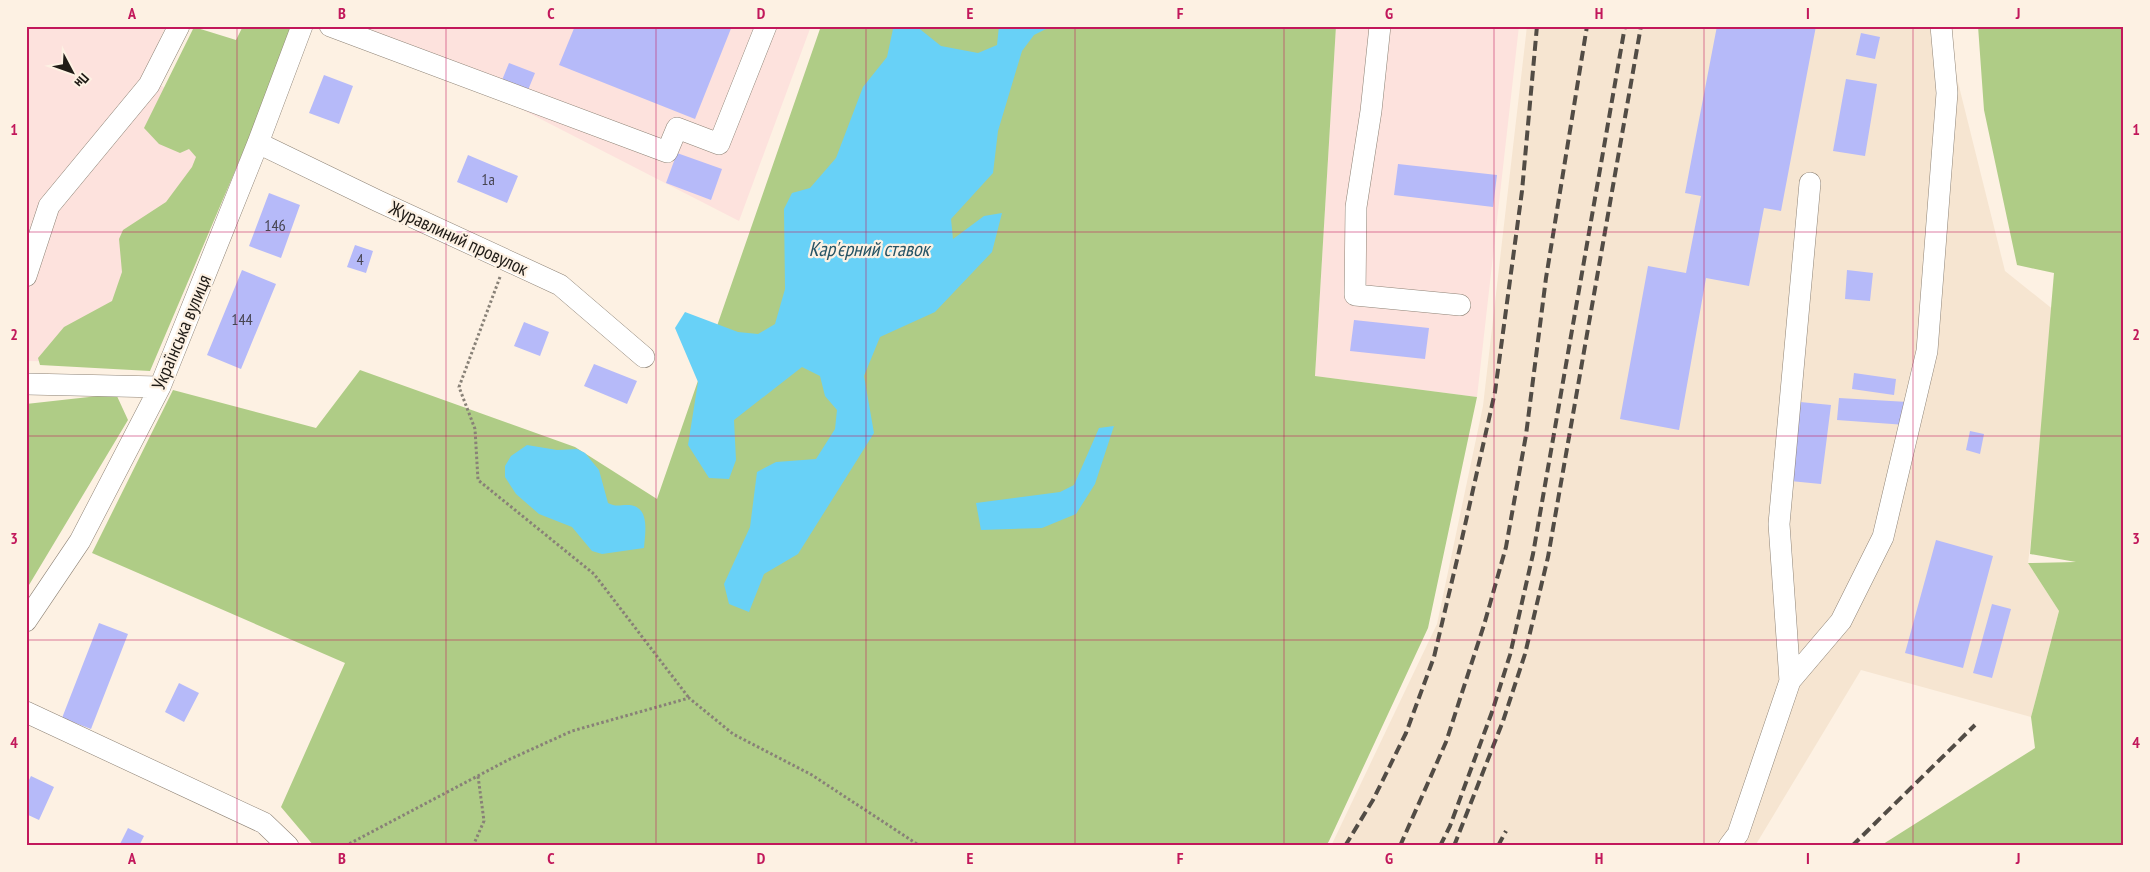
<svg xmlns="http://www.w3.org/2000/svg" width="2150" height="872" viewBox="0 0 2150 872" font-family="'PT Sans Narrow',sans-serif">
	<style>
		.industrial { fill: #fde2dd }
		.built { fill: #f6e5d1 }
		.green { fill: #afcc86 }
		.water { fill: #68d1f7 }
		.building { fill: #b6baf9 }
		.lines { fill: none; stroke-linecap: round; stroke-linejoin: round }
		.minor-casing { stroke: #8e8376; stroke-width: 22 }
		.path { stroke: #888177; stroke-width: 3; stroke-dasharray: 2.5 2.5; stroke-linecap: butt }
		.minor { stroke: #fff; stroke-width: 21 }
		.rail { stroke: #524c45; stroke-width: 4; stroke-dasharray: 10 5; stroke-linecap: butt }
		.grid { fill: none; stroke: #c2185b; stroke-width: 1; stroke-opacity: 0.55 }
		.labels { text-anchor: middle; stroke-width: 4.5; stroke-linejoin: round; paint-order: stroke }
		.number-label { font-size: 16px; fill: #464450 }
		.street-label { font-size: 19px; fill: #201c17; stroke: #fdf1e3 }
		.water-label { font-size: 20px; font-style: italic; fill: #275465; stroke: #fdf1e3 }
		.neatline { fill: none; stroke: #c2185b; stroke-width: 2 }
		.grid-label { font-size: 16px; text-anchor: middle; font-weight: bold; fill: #c2185b }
	</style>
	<rect width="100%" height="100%" fill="#fdf1e3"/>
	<path class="industrial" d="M26,26H166L145,73L235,142L146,363L26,361Z
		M360,26H811L739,221Z
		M1336,26H1519L1477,397L1315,376Z"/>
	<path class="built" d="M1527,26H1944L2005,271L2060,315L2028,563L2059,611L2031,717L1861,670L1755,846H1331L1437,624L1483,406Z"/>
	<path class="green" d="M243,26H292L252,131L150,371L40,365L38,358L64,327L112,301L122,272L119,239L123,230L166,202L192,167L196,157L189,149L180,153L159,144L144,128L194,27L236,40Z
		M821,26H1336L1315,376L1477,397L1428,628L1329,841L1326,846H314L281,807L345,663L92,553L173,390L316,428L360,370L575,447L657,499Z
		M1978,26H2124V846H1880L2035,748L2031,717L2059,611L2028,563L2076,562L2030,554L2054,273L2017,265L1984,110Z
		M116,394L128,420L26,590V404Z"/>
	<path class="water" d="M902,26H916L941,46L978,53L997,45L999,26H1052L1034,35L1022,51L998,131L993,173L951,219L953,239L984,216L1002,213L992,252L935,312L880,337L864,376L874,433L798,554L764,574L749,612L729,604L724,584L750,527L757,472L776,462L816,459L835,429L837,410L825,396L820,376L802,367L734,420L736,460L729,479L709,478L688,445L698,382L675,328L685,312L738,332L758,334L775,324L785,289L784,209L792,193L810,188L836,158L863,87L887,57L893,29Z
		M1114,426L1095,484L1076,514L1042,528L981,530L976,503L1060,492L1074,485L1099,428Z
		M527,445L557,450L577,449L585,453L599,470L608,503C616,507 619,505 627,505C651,505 645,533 644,548L602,554L592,551L572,527L539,514L516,494L505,477V466L511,456Z"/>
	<path class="building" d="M575,26H732L695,119L559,65Z
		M1717,26H1816L1781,211L1764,208L1749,286L1706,278L1679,430L1620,419L1648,266L1686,273L1701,196L1685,193Z
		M1861,33L1880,37L1875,59L1856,55Z
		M509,63L535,73L526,95L500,85Z
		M324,75L353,86L339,124L309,113Z
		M1846,79L1877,84L1865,156L1833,151Z
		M677,153L722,169L711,200L666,183Z
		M468,155L518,176L507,203L457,182Z
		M1398,164L1497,175L1493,207L1394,195Z
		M269,193L300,205L281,258L249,246Z
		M355,245L373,251L366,273L347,267Z
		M242,270L276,284L241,369L207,355Z
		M1847,270L1873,273L1870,301L1845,299Z
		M1354,320L1429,328L1425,359L1350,351Z
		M524,322L549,332L540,356L514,346Z
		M594,364L637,381L627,404L584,386Z
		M1854,373L1896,379L1894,395L1852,389Z
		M1839,398L1908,402L1906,425L1837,420Z
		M1800,402L1831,405L1821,484L1790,481Z
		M1970,431L1984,434L1980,454L1966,450Z
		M1936,540L1993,556L1963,668L1905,653Z
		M1992,604L2011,609L1992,678L1973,673Z
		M99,623L128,634L91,729L62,718Z
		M179,683L199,693L184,722L165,712Z
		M31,776L54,787L39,820L26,814V786Z
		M128,828L144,836L139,846H119Z"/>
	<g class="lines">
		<g class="minor-casing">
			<path id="minor" d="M330,26L667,152L677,128L719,144L766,26
				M1380,26L1371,111L1356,207L1355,295L1460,305
				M258,143L378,201L560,285L644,357
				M26,276L49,206L149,85L179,26
				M26,384L160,387
				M26,621L80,541L160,387L258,143L302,26
				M1790,681L1779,524L1810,183
				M26,712L264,823L288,846
				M1729,846L1738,834L1790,681L1841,621L1883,537L1927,351L1947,93L1941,26"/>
		</g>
		<path class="path" d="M500,277L459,387L475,429L478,480L594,574L689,698
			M345,846L508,760L572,731L689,698L733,734L812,775L920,846
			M473,846L484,821L478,776"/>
		<use href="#minor" class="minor"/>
		<path class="rail" d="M1345,846L1373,800L1406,733L1434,657L1461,543L1495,392L1522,191L1537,26
			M1400,846L1446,742L1484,625L1506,547L1526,435L1546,278L1587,26
			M1440,846L1450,826L1492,712L1510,655L1533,554L1625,26
			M1454,846L1503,721L1525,654L1548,557L1641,26
			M1498,846L1506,831
			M1852,846L1975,725"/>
	</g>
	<path class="grid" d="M237,26V846M446,26V846M656,26V846M866,26V846M1075,26V846M1284,26V846M1494,26V846M1704,26V846M1913,26V846M26,232H2124M26,436H2124M26,640H2124"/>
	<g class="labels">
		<g class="number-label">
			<text x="488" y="185">1а</text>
			<text x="275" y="231">146</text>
			<text x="360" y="265">4</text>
			<text x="242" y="325">144</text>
		</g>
		<g class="street-label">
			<text transform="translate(459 238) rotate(25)" y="7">Журавлиний провулок</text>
			<text transform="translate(181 332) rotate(-67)" y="7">Українська вулиця</text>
		</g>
		<g class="water-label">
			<text x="869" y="256">Кар'єрний ставок</text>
		</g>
	</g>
	<rect width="2150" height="872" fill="none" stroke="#fdf1e3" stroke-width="55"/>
	<g transform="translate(72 72) rotate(131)" stroke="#fdf1e3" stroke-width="4" paint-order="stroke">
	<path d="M0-4L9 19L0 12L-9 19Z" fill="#201c17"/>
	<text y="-8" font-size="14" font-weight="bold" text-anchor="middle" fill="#201c17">Пн</text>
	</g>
	<rect x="28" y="28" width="2094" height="816" class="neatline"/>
	<g class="grid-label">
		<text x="132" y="19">A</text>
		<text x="342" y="19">B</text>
		<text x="551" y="19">C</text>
		<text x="761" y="19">D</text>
		<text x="970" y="19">E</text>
		<text x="1180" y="19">F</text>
		<text x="1389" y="19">G</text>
		<text x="1599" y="19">H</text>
		<text x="1808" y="19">I</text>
		<text x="2018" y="19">J</text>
		<text x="14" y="135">1</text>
		<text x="2136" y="135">1</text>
		<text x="14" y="340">2</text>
		<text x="2136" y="340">2</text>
		<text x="14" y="544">3</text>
		<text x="2136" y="544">3</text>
		<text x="14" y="748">4</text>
		<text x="2136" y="748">4</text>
		<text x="132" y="864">A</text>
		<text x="342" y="864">B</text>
		<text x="551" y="864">C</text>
		<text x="761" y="864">D</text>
		<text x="970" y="864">E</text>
		<text x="1180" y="864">F</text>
		<text x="1389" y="864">G</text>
		<text x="1599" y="864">H</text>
		<text x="1808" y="864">I</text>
		<text x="2018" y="864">J</text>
	</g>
</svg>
